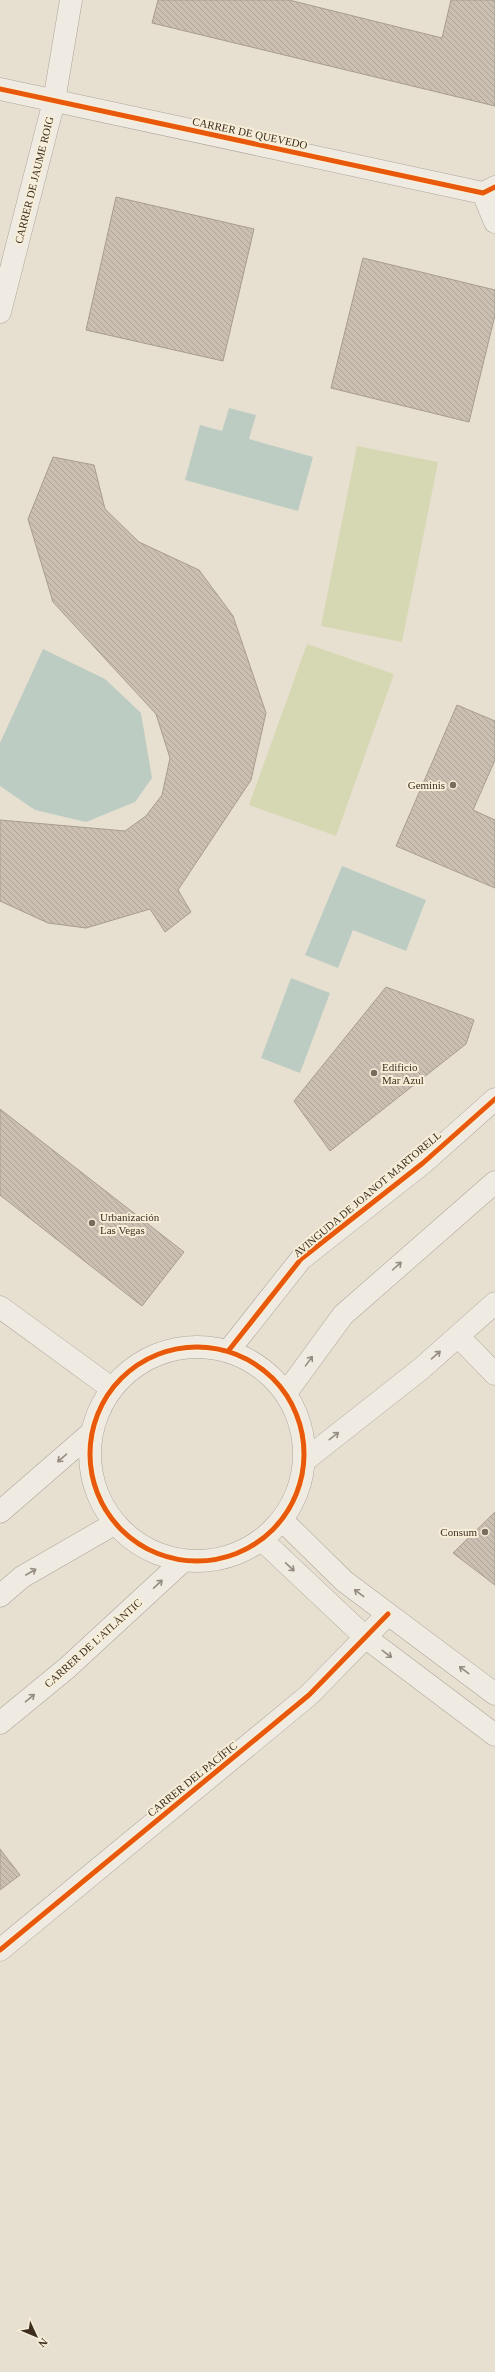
<svg xmlns="http://www.w3.org/2000/svg" width="495" height="2372" viewBox="0 0 495 2372" font-family="'Times New Roman',serif">
	<style>
		.pitch { fill: #d6d7b3 }
		.water { fill: #bcccc2 }
		.building { fill: url(#building-back-hatch); stroke: #a89c90 }
		.lines { fill: none; stroke-linecap: round; stroke-linejoin: round }
		.minor-casing { stroke: #ada599; stroke-width: 23 }
		.minor { stroke: #efebe3; stroke-width: 22 }
		.cycleway-casing { stroke: #f7eed8; stroke-width: 8 }
		.cycleway { stroke: #e8590c; stroke-width: 5 }
		.oneway { stroke: #968c82 }
		.poi-dot { fill: #786c5e; stroke: #f7eed8; stroke-width: 1.5 }
		.labels { text-anchor: middle; stroke-width: 4; stroke-linejoin: round; paint-order: stroke }
		.street-label { font-size: 11px; fill: #3d2e20; stroke: #f7eed8 }
		.poi-label { font-size: 11px; fill: #3d2e20; stroke: #f7eed8; text-anchor: end }
	</style>
	<defs>
		<pattern id="building-back-hatch" width="6" height="6" patternUnits="userSpaceOnUse"><rect width="6" height="6" fill="#cbbfb2"/><path d="M-1 5l2 2M0 0l6 6M5-1l2 2" fill="none" stroke="#afa499"/></pattern>
	</defs>
	<rect width="100%" height="100%" fill="#e7e0d1"/>
	<path class="pitch" d="M357,446L438,462L402,642L321,626Z
		M307,644L394,674L336,836L249,805Z"/>
	<path class="water" d="M229,408L256,415L249,439L313,457L298,511L185,480L200,425L222,431Z
		M43,649L105,679L141,713L152,778L135,802L86,822L35,810L0,786V743Z
		M342,866L426,900L406,951L353,930L338,968L305,955Z
		M291,978L330,993L300,1073L261,1058Z"/>
	<path class="building" d="M158,0H289L442,38L451,0H495V106L152,23Z
		M116,197L254,229L223,361L86,330Z
		M363,258L495,290V315L469,422L331,388Z
		M53,457L94,465L105,509L139,542L199,570L233,616L266,713L251,780L178,890L191,912L165,932L150,909L86,928L48,923L0,901V820L125,831L146,816L162,795L170,758L156,714L53,602L28,519Z
		M457,705L495,721V760L473,810L495,820V888L396,846Z
		M386,987L474,1020L466,1044L330,1151L294,1101Z
		M0,1109L184,1252L142,1306L0,1195Z
		M495,1512V1585L453,1553Z
		M0,1849L20,1875L0,1890Z"/>
	<g class="lines">
		<g class="minor-casing">
			<path id="minor" d="M0,89L483,193L495,187
				M483,193L495,222
				M0,312L54,101L71,0
				M0,1307L111,1388
				M458,1336L495,1374
				M90 1454a107 107 0 1 1 214 0a107 107 0 1 1-214 0Z
				M229,1350L301,1259L423,1163L495,1099
				M286,1393L343,1315L495,1182
				M304,1461L422,1368L495,1303
				M0,1512L91,1433
				M282,1520L344,1581L495,1694
				M262,1540L365,1637L495,1735
				M0,1596L22,1577L114,1524
				M0,1723L67,1668L183,1561
				M0,1950L309,1695L388,1614"/>
		</g>
		<use href="#minor" class="minor"/>
		<g class="cycleway-casing">
			<path id="cycleway" d="M0,89L483,193L495,187
				M90 1454a107 107 0 1 1 214 0a107 107 0 1 1-214 0Z
				M229,1350L301,1259L423,1163L495,1099
				M0,1950L309,1695L388,1614"/>
		</g>
		<use href="#cycleway" class="cycleway"/>
	</g>
	<defs><path id="oneway-shaft" d="M-6 0H5M1.5-3L5.5 0L1.5 3" fill="none" stroke-width="1.6" stroke-linecap="round" stroke-linejoin="round"/></defs>
	<g class="oneway">
		<use href="#oneway-shaft" transform="translate(397 1266) rotate(-42)"/>
		<use href="#oneway-shaft" transform="translate(436 1355) rotate(-41)"/>
		<use href="#oneway-shaft" transform="translate(309 1361) rotate(-54)"/>
		<use href="#oneway-shaft" transform="translate(334 1436) rotate(-38)"/>
		<use href="#oneway-shaft" transform="translate(62 1458) rotate(139)"/>
		<use href="#oneway-shaft" transform="translate(290 1567) rotate(43)"/>
		<use href="#oneway-shaft" transform="translate(31 1572) rotate(-30)"/>
		<use href="#oneway-shaft" transform="translate(158 1584) rotate(-43)"/>
		<use href="#oneway-shaft" transform="translate(359 1593) rotate(-143)"/>
		<use href="#oneway-shaft" transform="translate(387 1654) rotate(37)"/>
		<use href="#oneway-shaft" transform="translate(464 1670) rotate(-143)"/>
		<use href="#oneway-shaft" transform="translate(30 1698) rotate(-40)"/>
	</g>
	<g class="poi-dot">
		<circle cx="453" cy="785" r="4"/>
		<circle cx="374" cy="1073" r="4"/>
		<circle cx="92" cy="1223" r="4"/>
		<circle cx="485" cy="1532" r="4"/>
	</g>
	<g class="labels">
		<g class="street-label">
			<text transform="translate(250 133) rotate(12)" y="4">CARRER DE QUEVEDO</text>
			<text transform="translate(34 180) rotate(-76)" y="4">CARRER DE JAUME ROIG</text>
			<text transform="translate(367 1194) rotate(-40)" y="4">AVINGUDA DE JOANOT MARTORELL</text>
			<text transform="translate(93 1643) rotate(-42)" y="4">CARRER DE L'ATLÀNTIC</text>
			<text transform="translate(192 1779) rotate(-39)" y="4">CARRER DEL PACÍFIC</text>
		</g>
		<g class="poi-label">
			<text x="445" y="789">Geminis</text>
			<text x="382" y="1071" text-anchor="start">Edificio<tspan x="382" dy="13">Mar Azul</tspan></text>
			<text x="100" y="1221" text-anchor="start">Urbanización<tspan x="100" dy="13">Las Vegas</tspan></text>
			<text x="477" y="1536">Consum</text>
		</g>
	</g>
	<g transform="translate(36 2336) rotate(134)" stroke="#f7eed8" stroke-width="3" paint-order="stroke">
	<path d="M0-3L7 15L0 10L-7 15Z" fill="#3d2e20"/>
	<text y="-6" font-size="11" font-weight="bold" text-anchor="middle" fill="#3d2e20">N</text>
	</g>
</svg>
